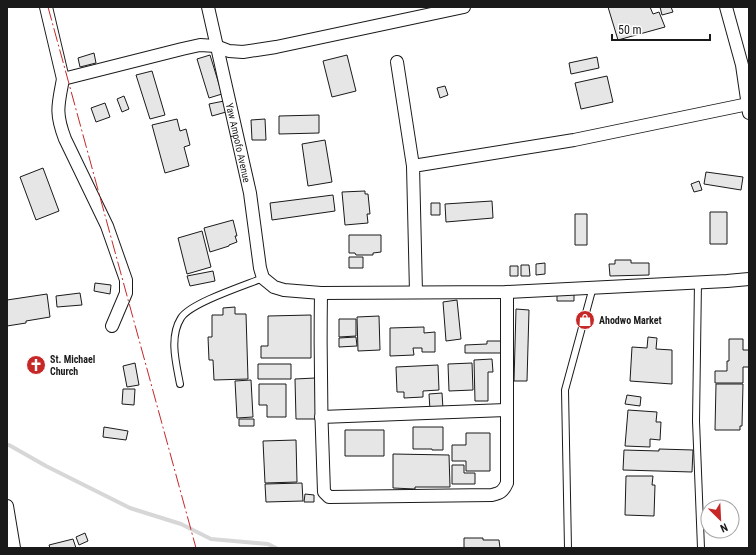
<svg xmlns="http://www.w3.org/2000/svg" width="756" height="555" viewBox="0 0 756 555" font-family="'Roboto Condensed',sans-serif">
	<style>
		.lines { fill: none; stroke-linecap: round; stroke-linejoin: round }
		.stream { stroke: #d7d7d7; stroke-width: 4 }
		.building { fill: #e6e6e6; stroke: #1a1a1a }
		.lane-casing { stroke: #1a1a1a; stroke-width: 8 }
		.street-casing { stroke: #1a1a1a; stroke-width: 14 }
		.lane { stroke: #fff; stroke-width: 6 }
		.street { stroke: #fff; stroke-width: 12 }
		.power { stroke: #c62828; stroke-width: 1; stroke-dasharray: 14 3 2 3; stroke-linecap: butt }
		.labels { text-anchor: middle; stroke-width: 3; stroke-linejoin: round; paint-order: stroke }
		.street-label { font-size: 10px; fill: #1a1a1a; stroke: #fff }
		.poi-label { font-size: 10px; font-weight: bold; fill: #1a1a1a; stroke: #fff; text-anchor: start }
	</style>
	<rect width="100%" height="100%" fill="#fff"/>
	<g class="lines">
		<path class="stream" d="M9,445L46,466L130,508L181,524L211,539L268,544L276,548"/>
	</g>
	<path class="building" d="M608,7H650L653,14L659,12L665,27L618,40Z
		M660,7H671L673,12L662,15Z
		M94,53L96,63L80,67L78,58Z
		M210,55L222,94L209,98L197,59Z
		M347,55L356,91L332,97L323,61Z
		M597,57L599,68L571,74L569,63Z
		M152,71L165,115L150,119L136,75Z
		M607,76L613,102L581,109L575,83Z
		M445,86L448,95L440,98L437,88Z
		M124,96L129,109L122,112L117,99Z
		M224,101L226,112L212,116L209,104Z
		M105,103L110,117L96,122L91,108Z
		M319,115V133L279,134V116Z
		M177,119L180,131L186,129L190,145L184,147L189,166L165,173L152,125Z
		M265,119L266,140H252L251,120Z
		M325,140L332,182L308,186L302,144Z
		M43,168L59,211L36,220L20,177Z
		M706,172L743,177L741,190L704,184Z
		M699,181L702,190L694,192L691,184Z
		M365,191V194H368L370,214H367L368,223L345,225L342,192Z
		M333,195L335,211L272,220L270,203Z
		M492,201L493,218L446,222L445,204Z
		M431,203H440V215H431Z
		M710,212H727V244H710Z
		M575,214H587V245H575Z
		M233,220L237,236H235L237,242L229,245V246L210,252L204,228Z
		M202,231L211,267L187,274L178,238Z
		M349,235H381V252L373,253V255H356L355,253H349Z
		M349,257H363V268H349Z
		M615,260H631V263H649V275L610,276L609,264H615Z
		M545,263V274L536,275V264Z
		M521,265H529L530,276H521Z
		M510,266H518V276H510Z
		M213,271L215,281L190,286L187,276Z
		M95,283L111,285L110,294L94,291Z
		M557,292H574V301H557Z
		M80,293L82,305L57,307L56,296Z
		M47,294L50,317L26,321V323L7,326V300Z
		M457,300L461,339L446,341L443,302Z
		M235,307V314H246L248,379L214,380L213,360H209L208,337H212V315H223V308Z
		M516,309L529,310L527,381H514Z
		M311,315V358H261V346H268V316Z
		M379,316L380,350L358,351L357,317Z
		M339,319H356V336L339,337Z
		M424,327V333L435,332V352H422V348H413L414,355L390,356V328Z
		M356,337L357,346L339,347V338Z
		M648,337L657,338L656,349L672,350V384L630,381L632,347L647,348Z
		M729,339H743V350H749V367H743V383H715V371H727V361H729Z
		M487,341H502L503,353H465V345L487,344Z
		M492,359L493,372H488V401H475L474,360Z
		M135,363L139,385L127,387L123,366Z
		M472,363L473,390L449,391L448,364Z
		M258,364H291V379H258Z
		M438,365L439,390L423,391V397L404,398V392H397L396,367Z
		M315,378L316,419H296L295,379Z
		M251,380L253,417L237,418L235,381Z
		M259,384H286V417H267V405H259Z
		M716,384H743L742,426H740V430H715Z
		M123,389H135L134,405L122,404Z
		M442,393L443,409L430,410L429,394Z
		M627,395L641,397L640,406L625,404Z
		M628,410L657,412L656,422H661L660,440L650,439V447L625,446Z
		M239,419H254V426H239Z
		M104,427L128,431L126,440L103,437Z
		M413,427H443V450H432V449H413Z
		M345,430H384V456H345Z
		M466,433H490V471H466V461H452V445H466Z
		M296,440L297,482L265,483L263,441Z
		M659,449L693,450L692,472L623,470L624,450L659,451Z
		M393,454L449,455L450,487H415V489L393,488Z
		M452,465H464V473H475V484H452Z
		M626,476H653L652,485H655L654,516L625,515Z
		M302,483L303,501L266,502L265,484Z
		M305,494L314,495V502H304Z
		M85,533L88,541L79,545L76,537Z
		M464,538H483V540H499L500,548H464Z
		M73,539L76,548H50L49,545Z"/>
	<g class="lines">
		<g class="lane-casing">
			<path id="lane" d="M698,282L696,421L701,548
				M180,384C176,363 169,337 181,318C190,303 246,285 263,278
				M568,548L565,390L593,287"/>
		</g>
		<g class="street-casing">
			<g id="street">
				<path d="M46,7L63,79L182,49L200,45L216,46L229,51L243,52L276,47L464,7"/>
				<path id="s1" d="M208,7L250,193L260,268L263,278L274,287L284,290L321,293L507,292L727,281L749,279"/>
				<path d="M726,7L742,65L749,113"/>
				<path d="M397,62L413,166"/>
				<path d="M63,79C58,105 55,113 65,139L107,226L126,280V293L112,326"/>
				<path d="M416,292L413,166L574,140L748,104"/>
				<path d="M321,293C320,360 321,425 324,492L329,497L492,495C500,493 503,492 507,483V292"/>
				<path d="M321,417L506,410"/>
				<path d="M7,506L14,548"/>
			</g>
		</g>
		<use href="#lane" class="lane"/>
		<use href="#street" class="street"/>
		<path class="power" d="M48,7L196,548"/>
	</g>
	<defs>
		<g id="shop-disc" transform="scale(1)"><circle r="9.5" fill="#c62828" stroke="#fff"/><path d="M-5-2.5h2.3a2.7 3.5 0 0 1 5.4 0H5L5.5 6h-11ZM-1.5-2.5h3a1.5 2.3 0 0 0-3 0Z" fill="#fff"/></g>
		<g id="church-disc" transform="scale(1)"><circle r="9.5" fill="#c62828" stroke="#fff"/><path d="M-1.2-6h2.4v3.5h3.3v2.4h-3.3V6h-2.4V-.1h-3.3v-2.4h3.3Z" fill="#fff"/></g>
	</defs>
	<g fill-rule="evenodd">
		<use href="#shop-disc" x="585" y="320"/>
		<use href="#church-disc" x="36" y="365"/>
	</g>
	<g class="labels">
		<g class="street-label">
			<text dy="4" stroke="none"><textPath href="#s1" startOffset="139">Yaw Ampofo Avenue</textPath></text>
		</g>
		<g class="poi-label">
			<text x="599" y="324">Ahodwo Market</text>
			<text x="50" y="363">St. Michael<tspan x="50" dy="12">Church</tspan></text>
		</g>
	</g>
	<rect width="756" height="555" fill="none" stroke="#1a1a1a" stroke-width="16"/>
	<g transform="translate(720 519) rotate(156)"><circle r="19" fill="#ffffff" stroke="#a3a3a3"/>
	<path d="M0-3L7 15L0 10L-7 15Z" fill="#c62828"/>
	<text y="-6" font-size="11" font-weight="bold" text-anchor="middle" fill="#1a1a1a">N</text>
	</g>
	<path d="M612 34v6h98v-6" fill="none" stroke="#1a1a1a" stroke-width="2"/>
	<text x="618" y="34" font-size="12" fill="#1a1a1a" stroke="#ffffff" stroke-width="3" paint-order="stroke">50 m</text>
</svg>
